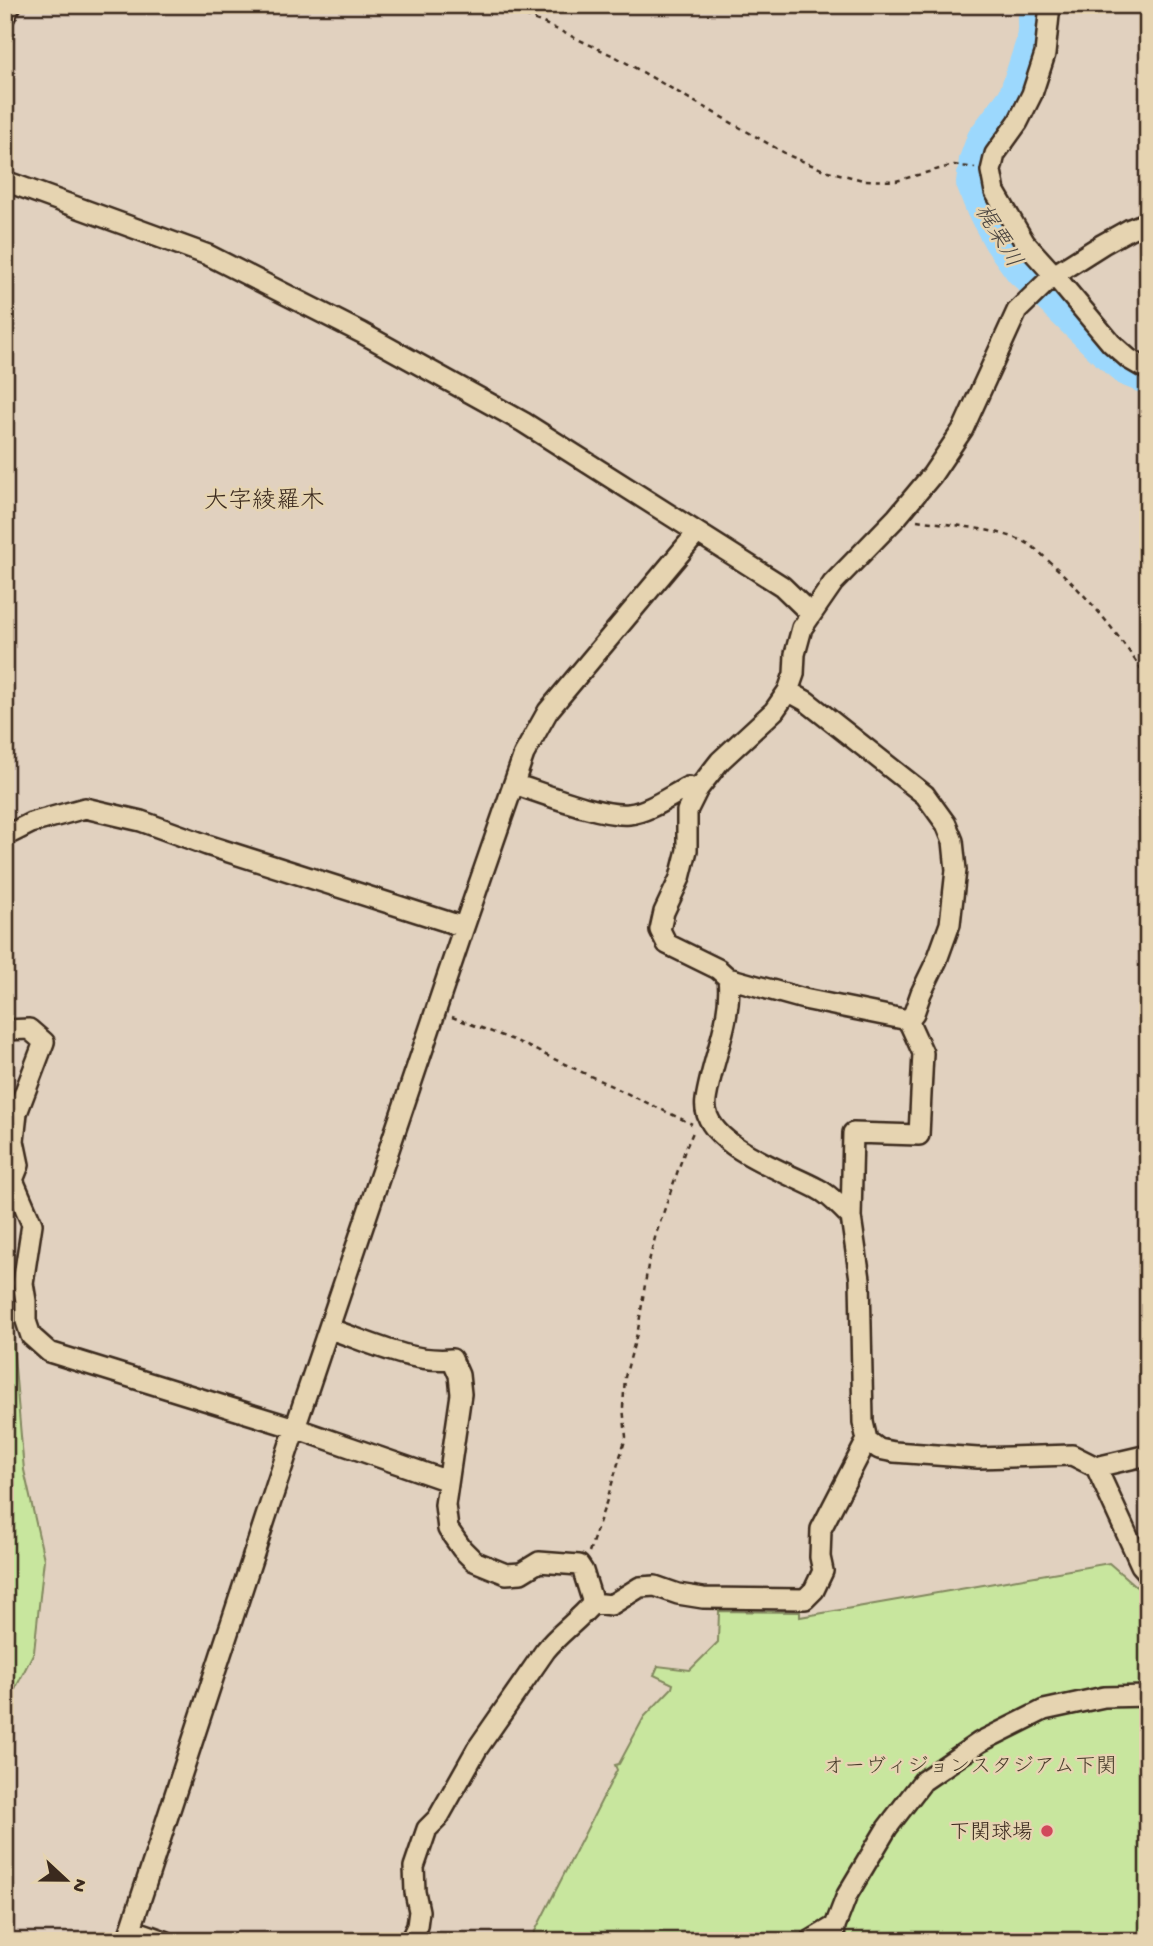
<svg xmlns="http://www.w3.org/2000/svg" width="1153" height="1946" viewBox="0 0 1153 1946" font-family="'Gochi Hand','Klee One',sans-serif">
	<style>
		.green { fill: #c8e69e; stroke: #82885e; stroke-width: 2 }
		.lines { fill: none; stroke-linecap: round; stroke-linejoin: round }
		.river { stroke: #9cd8fd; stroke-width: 30 }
		.minor-casing { stroke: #3b2a1e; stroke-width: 24 }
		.path { stroke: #3b2a1e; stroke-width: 2.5; stroke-dasharray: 5 5; stroke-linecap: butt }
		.minor { stroke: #e6d4b1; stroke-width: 19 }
		.poi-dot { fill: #d1495b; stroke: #e6d4b1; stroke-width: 2.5 }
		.labels { text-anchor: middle; stroke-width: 5; stroke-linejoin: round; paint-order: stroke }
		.park-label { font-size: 21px; fill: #493d2b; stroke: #e6d4b1 }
		.poi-label { font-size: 21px; fill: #3b2a1e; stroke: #e6d4b1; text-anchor: end }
		.water-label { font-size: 23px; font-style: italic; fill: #4a443f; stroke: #e6d4b1 }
		.quarter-label { font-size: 24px; fill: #3b2a1e; stroke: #e6d4b1 }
	</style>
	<rect width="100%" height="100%" fill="#e1d1bf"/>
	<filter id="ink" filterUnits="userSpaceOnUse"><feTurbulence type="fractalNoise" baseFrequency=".0143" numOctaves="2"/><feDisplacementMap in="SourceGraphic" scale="14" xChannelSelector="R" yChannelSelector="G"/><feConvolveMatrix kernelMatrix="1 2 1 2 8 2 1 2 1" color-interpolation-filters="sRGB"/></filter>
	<g filter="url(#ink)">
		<path class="green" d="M5,1290L11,1322L24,1470L44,1559L34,1652L5,1709Z
			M1109,1563L1148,1597V1941H530L617,1770L615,1765L619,1764L644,1717L672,1688L673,1684L654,1675L658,1666L690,1670L718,1642L719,1611L800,1612V1617Z"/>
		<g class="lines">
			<path class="river" d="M1034,5L1031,42L1013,97L982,138L974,160L971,183L981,209L999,242L1020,271L1103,351L1126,371L1148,380"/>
			<g class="minor-casing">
				<path id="minor" d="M1050,5L1045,54L1032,94L1018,122L995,154L991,171L995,192L1025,243L1054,275L1111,343L1129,359L1148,370
					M5,16L11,5
					M5,181L208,255L362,333L523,422L782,586L811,614
					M788,691L806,701L925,795L946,824L953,841L956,870L950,924L937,960L921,993L914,1013L908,1020
					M514,784C542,793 602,817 629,814C649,812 670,796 688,787L698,789
					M5,836L31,823L85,808L141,821L207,845L464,927
					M728,978C733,1019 712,1059 706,1100C699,1144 788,1172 818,1189C831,1195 841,1208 851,1217
					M908,1020L804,999L728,978L718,969L667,944L660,930L664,912L680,878L687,850V811L698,789L720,761L774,711L788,691L794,674L795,654L802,628L833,583L897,517L932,475L963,429L1017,311L1054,275L1103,244L1130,229L1148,222
					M5,1030L29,1029L44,1042L17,1113L14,1141L19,1165L13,1180L32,1224L23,1283L26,1301V1321L31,1336L49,1352L295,1428L448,1481
					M330,1329C369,1342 410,1363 452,1359L459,1375L461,1394L445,1505L448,1529L462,1549L474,1561L506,1574L521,1573L539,1562L579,1565L583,1571L593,1603
					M867,1440L879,1449L894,1452L978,1458L1072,1455L1096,1467L1141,1565L1148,1573
					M1096,1467L1148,1455
					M593,1603L611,1605L640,1587L655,1586L678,1594L703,1598L805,1599L814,1590L823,1571L820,1557L821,1529L867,1440L863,1422L860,1279L851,1217L853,1133L919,1135L923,1053L908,1020
					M131,1929L165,1941
					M127,1941L295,1428L464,927L524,754L548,711L697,533
					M410,1941L417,1926L419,1911L415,1892L414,1867L427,1829L438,1818L477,1749L545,1651C559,1633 578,1621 593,1603
					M810,1941L835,1926
					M834,1941L835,1926L847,1895L887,1828L923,1781L980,1742L1044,1710L1104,1697L1148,1696"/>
			</g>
			<path class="path" d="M497,5L543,23L616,57L790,156L824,170L863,180L896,181L954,165L975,168
				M917,520C949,525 994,528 1023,541C1034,546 1043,556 1052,564C1090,598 1121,637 1148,680
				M452,1017L516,1041L692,1124
				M589,1552L607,1500L626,1437L623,1407L625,1377L638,1330L648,1265L656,1234L685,1150L694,1130"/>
			<use href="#minor" class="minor"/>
		</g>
	</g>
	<circle class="poi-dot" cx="1047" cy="1831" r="7"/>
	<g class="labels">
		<g class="park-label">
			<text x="970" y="1772">オーヴィジョンスタジアム下関</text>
		</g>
		<g class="poi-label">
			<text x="1033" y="1838">下関球場</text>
		</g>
		<g class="water-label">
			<text transform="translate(1000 235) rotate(59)" y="8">梶栗川</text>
		</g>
		<g class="quarter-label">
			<text x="264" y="507">大字綾羅木</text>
		</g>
	</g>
	<rect width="1153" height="1946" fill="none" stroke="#e6d4b1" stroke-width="28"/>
	<rect x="14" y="14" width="1125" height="1918" fill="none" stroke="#3b2a1e" stroke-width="2.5" filter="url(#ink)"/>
	<g transform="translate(66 1880) rotate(112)" stroke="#e6d4b1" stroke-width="5" paint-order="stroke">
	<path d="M0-5L12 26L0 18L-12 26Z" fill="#3b2a1e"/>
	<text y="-10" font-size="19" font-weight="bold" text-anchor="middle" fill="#3b2a1e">N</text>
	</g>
</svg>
